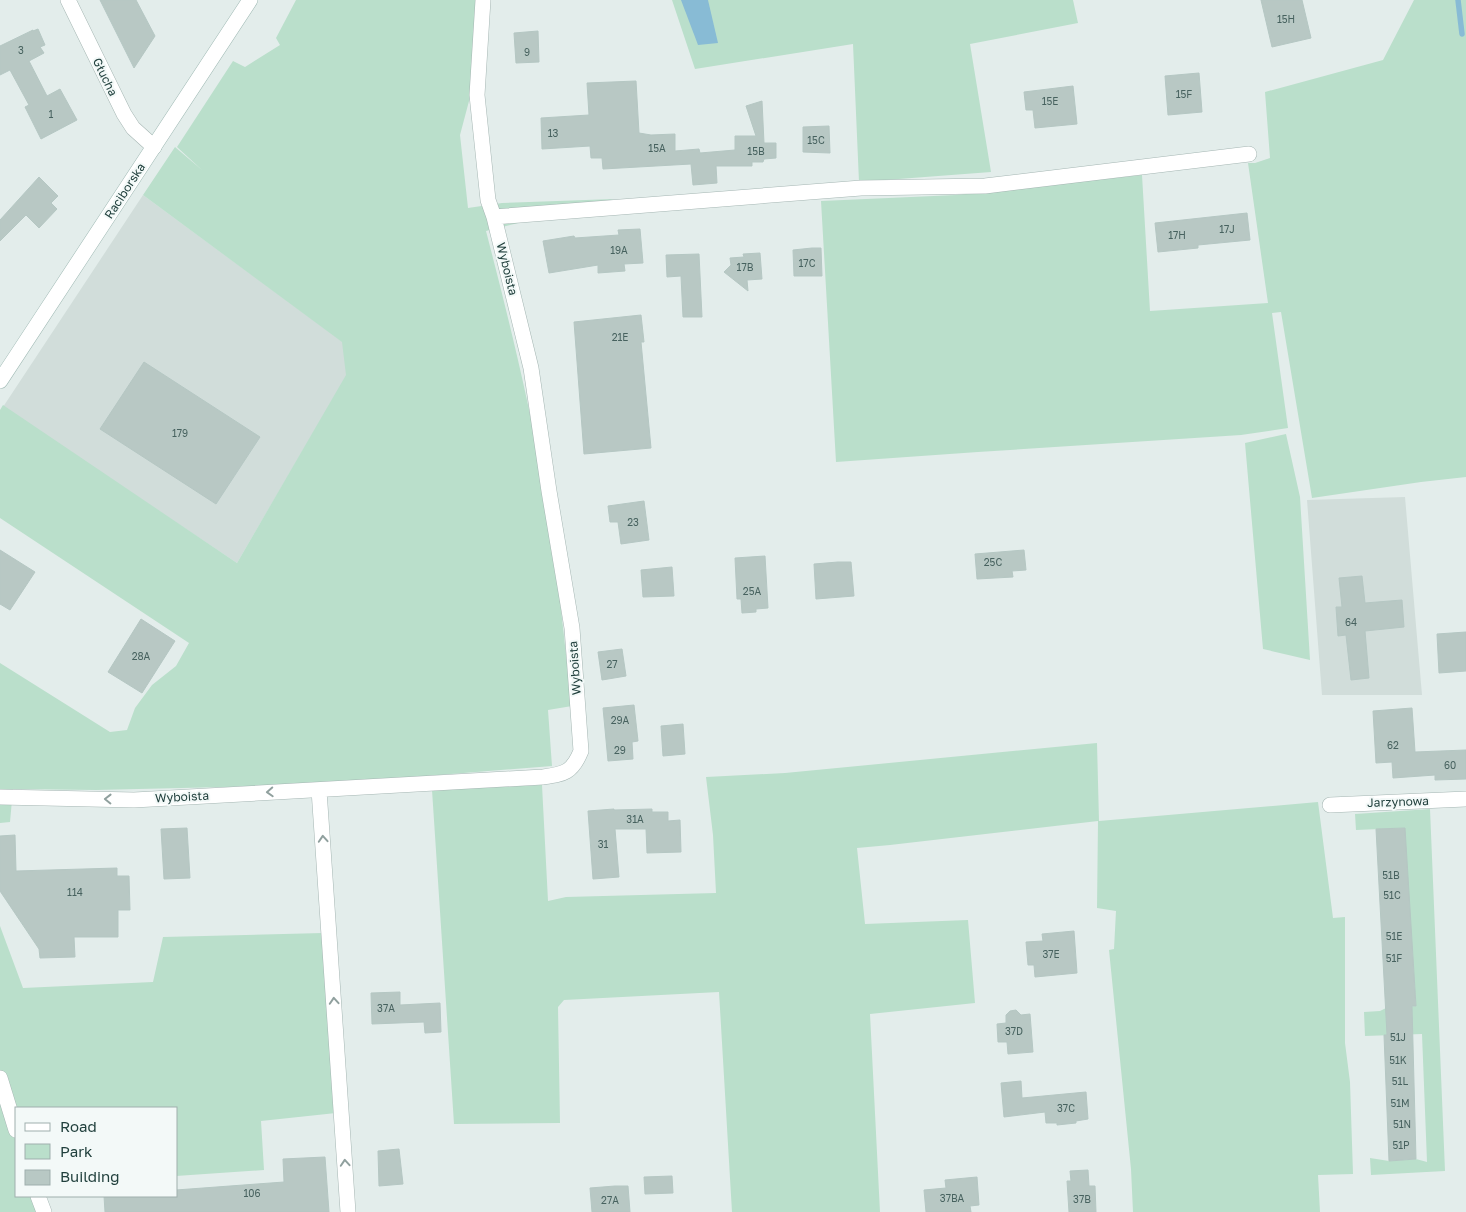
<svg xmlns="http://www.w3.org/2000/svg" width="1466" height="1212" viewBox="0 0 1466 1212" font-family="'Golos Text',sans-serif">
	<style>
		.built { fill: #d1ddda }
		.green { fill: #badfcb }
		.water { fill: #88bbd5 }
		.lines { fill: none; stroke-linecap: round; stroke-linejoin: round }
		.stream { stroke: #88bbd5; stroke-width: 5.5 }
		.building { fill: #b8c8c4; stroke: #b5c7c3 }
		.street-casing { stroke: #a5b6b3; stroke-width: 16 }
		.secondary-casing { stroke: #a0bab5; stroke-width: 16 }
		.street { stroke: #fff; stroke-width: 15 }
		.secondary { stroke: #fff; stroke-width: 15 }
		.oneway { stroke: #90a09e }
		.labels { text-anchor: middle; stroke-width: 4; stroke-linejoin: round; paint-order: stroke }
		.number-label { font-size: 10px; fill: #47625f }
		.street-label { font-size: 12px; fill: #21403d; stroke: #f3f9f8 }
	</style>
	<rect width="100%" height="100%" fill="#e3edeb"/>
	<path class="built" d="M143,195L343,342L347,375L237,563L3,407Z
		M1405,497L1422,695H1322L1307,500Z"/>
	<path class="green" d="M296,0H477L473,86L460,135L468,208L502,203L614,199L486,231C508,316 529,400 544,487C557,559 563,633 572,706L548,710L552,766L315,785L96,790L13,789L10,822L0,823V663L110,732L127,730L135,708L152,685L176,666L189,643L0,518V410L3,405L237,563L346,375L342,342L143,195L175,147L202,170L177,147L233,61L245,67L280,45L276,38Z
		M672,0H1073L1078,23L970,44L991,172L859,182L853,44L695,69Z
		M1414,0H1466V477L1421,482L1312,498L1281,312L1272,313L1288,428L1241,435L978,452L836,462L821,201L956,195L1142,175L1150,311L1268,303L1248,163H1255L1270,158L1265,92L1383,60Z
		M1286,434L1300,497L1310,660L1263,649L1245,443Z
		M1097,743L1099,821L1318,802L1333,918L1345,917V1043L1350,1082L1353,1174L1318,1175L1320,1212H1133L1131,1169L1109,950L1114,949L1116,911L1097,908L1098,821L890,845L857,848L865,924L968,920L975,1003L870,1014L880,1212H732L719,992L564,1000L558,1007L560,1123L454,1124L432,790L542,785L548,901L566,897L716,893L713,835L706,777L785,773Z
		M1430,809L1445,1171L1371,1175L1370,1158L1389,1161L1416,1159L1427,1162L1422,1034L1365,1036L1364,1012L1380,1011L1386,1008L1416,1006L1404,828L1356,830L1355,814Z
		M0,926L23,988L153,982L163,937L323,933L336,1113L261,1121L264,1170L176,1176V1108H18L11,1102L16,1121V1196H41L46,1212H0Z"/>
	<path class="water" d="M681,0H708L718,43L698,45Z"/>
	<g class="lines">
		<path class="stream" d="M1458,0L1462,34"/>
	</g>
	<path class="building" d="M100,0H136L155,36L134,68Z
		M1261,0H1302L1311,38L1272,47Z
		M38,29L45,45L40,47L44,53L29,61L47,96L60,89L77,120L41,139L25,107L29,105L10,70L0,75V46L33,30V31Z
		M538,31L539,62L516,63L514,33Z
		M1199,73L1202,112L1168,115L1165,76Z
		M636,81L639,133L651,135L675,134V151L699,149L700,153L735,150V136H756L746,106L762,101L764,143H776V158L764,159L763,162H752V166H716L717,183L693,185L691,164L603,169L602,158H591L590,146L542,149L541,118L589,115L587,83Z
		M1073,86L1077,124L1035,128L1033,110H1026L1024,92Z
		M829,126L830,153L803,152V127Z
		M39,177L58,196L51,203L57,209L39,228L26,215L0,241V220Z
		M1247,213L1250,240L1198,245V248L1158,252L1155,223Z
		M640,229L643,263L624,264L625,271L598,273V265L549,273L543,241L574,236L575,238L619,235L618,230Z
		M812,248H821L822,276H794L793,250Z
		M760,253L762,279L747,280L748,291L724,272L731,265L730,258L744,257L743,254Z
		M699,254L702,317H683L681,276L667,277L666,255Z
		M641,315L644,342H641L651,448L584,454L574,322Z
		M144,362L260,437L216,504L100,429Z
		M644,501L649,540L621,544L618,522H610L608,506Z
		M0,550L35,572L10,610L0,604Z
		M1024,550L1026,570L1012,571L1013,577L977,579L975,554Z
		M765,556L768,608L756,609V612L742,613L741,599H737L735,558Z
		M838,562H851L854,596L816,599L814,564Z
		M672,567L674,596L643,597L641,570Z
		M1362,576L1365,603L1402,600L1404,627L1365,631L1369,678L1351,680L1346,635L1338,636L1336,607H1342L1339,578Z
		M141,619L175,641L142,693L108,672Z
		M1466,632V671L1439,673L1437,634Z
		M622,649L626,676L602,680L598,652Z
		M634,705L638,741L632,742L633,759L608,761L603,708Z
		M1412,708L1415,752L1466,750V779L1435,780V775L1393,778L1392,762L1376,763L1373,711Z
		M683,724L685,754L663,756L661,726Z
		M614,809V810L652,809V812H668V821L680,820L681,852L647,853L646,829H615L619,877L593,879L588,811Z
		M187,828L190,878L164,879L161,829Z
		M1405,828L1416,1006H1412L1416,1159L1389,1161L1384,1035H1387L1376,829Z
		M15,835L16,871L117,868V876H129L130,910H118V937H74L75,957L40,958L39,949L0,891V836Z
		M1074,931L1077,973L1035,977L1034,965H1028L1026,942L1043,941L1042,934Z
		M400,992V1005L440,1003L441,1032L425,1033L424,1022L372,1024L371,993Z
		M1016,1010L1021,1015L1030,1014L1033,1052L1008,1054L1007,1042H998L997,1024L1006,1023V1015L1010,1011Z
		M1021,1081L1022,1098L1086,1092L1088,1119L1076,1121V1123L1057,1125V1123H1046L1045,1112L1004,1117L1001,1083Z
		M399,1149L403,1184L379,1186L378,1151Z
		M325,1157L329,1212H105L104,1196H176V1190L284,1182L283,1159Z
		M1088,1170L1089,1186H1095L1096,1212H1069L1067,1181H1071L1070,1171Z
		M672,1176L673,1193L645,1194L644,1177Z
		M977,1177L979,1205L970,1206L971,1212H926L924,1190L946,1188L945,1180Z
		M615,1186H628L630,1212H592L590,1188Z"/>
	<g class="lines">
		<g class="street-casing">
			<path id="street" d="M68,0L124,114L133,128L154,147
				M494,217L861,188L985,186L1249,154
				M319,790L348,1212
				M0,797L134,800L543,777C564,774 572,773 581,751L572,628L549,491L531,368L494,217L488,200L477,95L483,0
				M1330,805L1466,799
				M0,1078L16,1130
				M38,1196L44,1212"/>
		</g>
		<g class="secondary-casing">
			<path id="secondary" d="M0,381L250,0"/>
		</g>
		<use href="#street" class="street"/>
		<use href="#secondary" class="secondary"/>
	</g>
	<defs><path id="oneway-chevron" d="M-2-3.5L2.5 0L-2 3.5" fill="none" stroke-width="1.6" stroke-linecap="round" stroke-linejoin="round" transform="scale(1.25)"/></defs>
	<g class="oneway">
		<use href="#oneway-chevron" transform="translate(270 792) rotate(177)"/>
		<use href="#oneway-chevron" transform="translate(108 799) rotate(-179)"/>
		<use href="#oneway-chevron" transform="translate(323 839) rotate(-94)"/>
		<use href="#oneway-chevron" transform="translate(334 1001) rotate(-94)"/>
		<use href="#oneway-chevron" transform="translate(345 1163) rotate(-94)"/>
	</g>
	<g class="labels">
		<g class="number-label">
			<text x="1286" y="23">15H</text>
			<text x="21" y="54">3</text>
			<text x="527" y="56">9</text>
			<text x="1184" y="98">15F</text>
			<text x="1050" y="105">15E</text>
			<text x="51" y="118">1</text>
			<text x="553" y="137">13</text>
			<text x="816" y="144">15C</text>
			<text x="657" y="152">15A</text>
			<text x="756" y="155">15B</text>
			<text x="1227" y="233">17J</text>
			<text x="1177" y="239">17H</text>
			<text x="619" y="254">19A</text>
			<text x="807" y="267">17C</text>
			<text x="745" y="271">17B</text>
			<text x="620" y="341">21E</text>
			<text x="180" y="437">179</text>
			<text x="633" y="526">23</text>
			<text x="993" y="566">25C</text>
			<text x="752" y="595">25A</text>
			<text x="1351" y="626">64</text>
			<text x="141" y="660">28A</text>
			<text x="612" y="668">27</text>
			<text x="620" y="724">29A</text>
			<text x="1393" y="749">62</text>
			<text x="620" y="754">29</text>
			<text x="1450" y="769">60</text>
			<text x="635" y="823">31A</text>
			<text x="603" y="848">31</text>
			<text x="1391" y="879">51B</text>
			<text x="75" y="896">114</text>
			<text x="1392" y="899">51C</text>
			<text x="1394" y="940">51E</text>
			<text x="1051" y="958">37E</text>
			<text x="1394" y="962">51F</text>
			<text x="386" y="1012">37A</text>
			<text x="1014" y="1035">37D</text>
			<text x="1398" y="1041">51J</text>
			<text x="1398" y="1064">51K</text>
			<text x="1400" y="1085">51L</text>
			<text x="1400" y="1107">51M</text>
			<text x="1066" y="1112">37C</text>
			<text x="1402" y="1128">51N</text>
			<text x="1401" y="1149">51P</text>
			<text x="252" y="1197">106</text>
			<text x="952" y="1202">37BA</text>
			<text x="1082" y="1203">37B</text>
			<text x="610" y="1204">27A</text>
		</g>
		<g class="street-label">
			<text transform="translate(105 77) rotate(64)" y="4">Głucha</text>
			<text transform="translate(125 191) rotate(-57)" y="4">Raciborska</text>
			<text transform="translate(507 269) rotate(76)" y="4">Wyboista</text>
			<text transform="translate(575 668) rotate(-94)" y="4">Wyboista</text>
			<text transform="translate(182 797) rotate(-3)" y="4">Wyboista</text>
			<text transform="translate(1398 802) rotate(-2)" y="4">Jarzynowa</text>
		</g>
	</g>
	<rect x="15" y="1107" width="162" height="90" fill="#f3f9f8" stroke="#9fafad"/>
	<rect x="25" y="1123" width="25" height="8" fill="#ffffff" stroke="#9fafad"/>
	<text x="60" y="1132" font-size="15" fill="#21403d">Road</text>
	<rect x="25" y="1144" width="25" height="15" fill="#badfcb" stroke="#9fafad"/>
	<text x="60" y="1157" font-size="15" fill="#21403d">Park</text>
	<rect x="25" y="1170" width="25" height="15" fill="#b8c8c4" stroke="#9fafad"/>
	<text x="60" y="1182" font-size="15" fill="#21403d">Building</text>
</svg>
